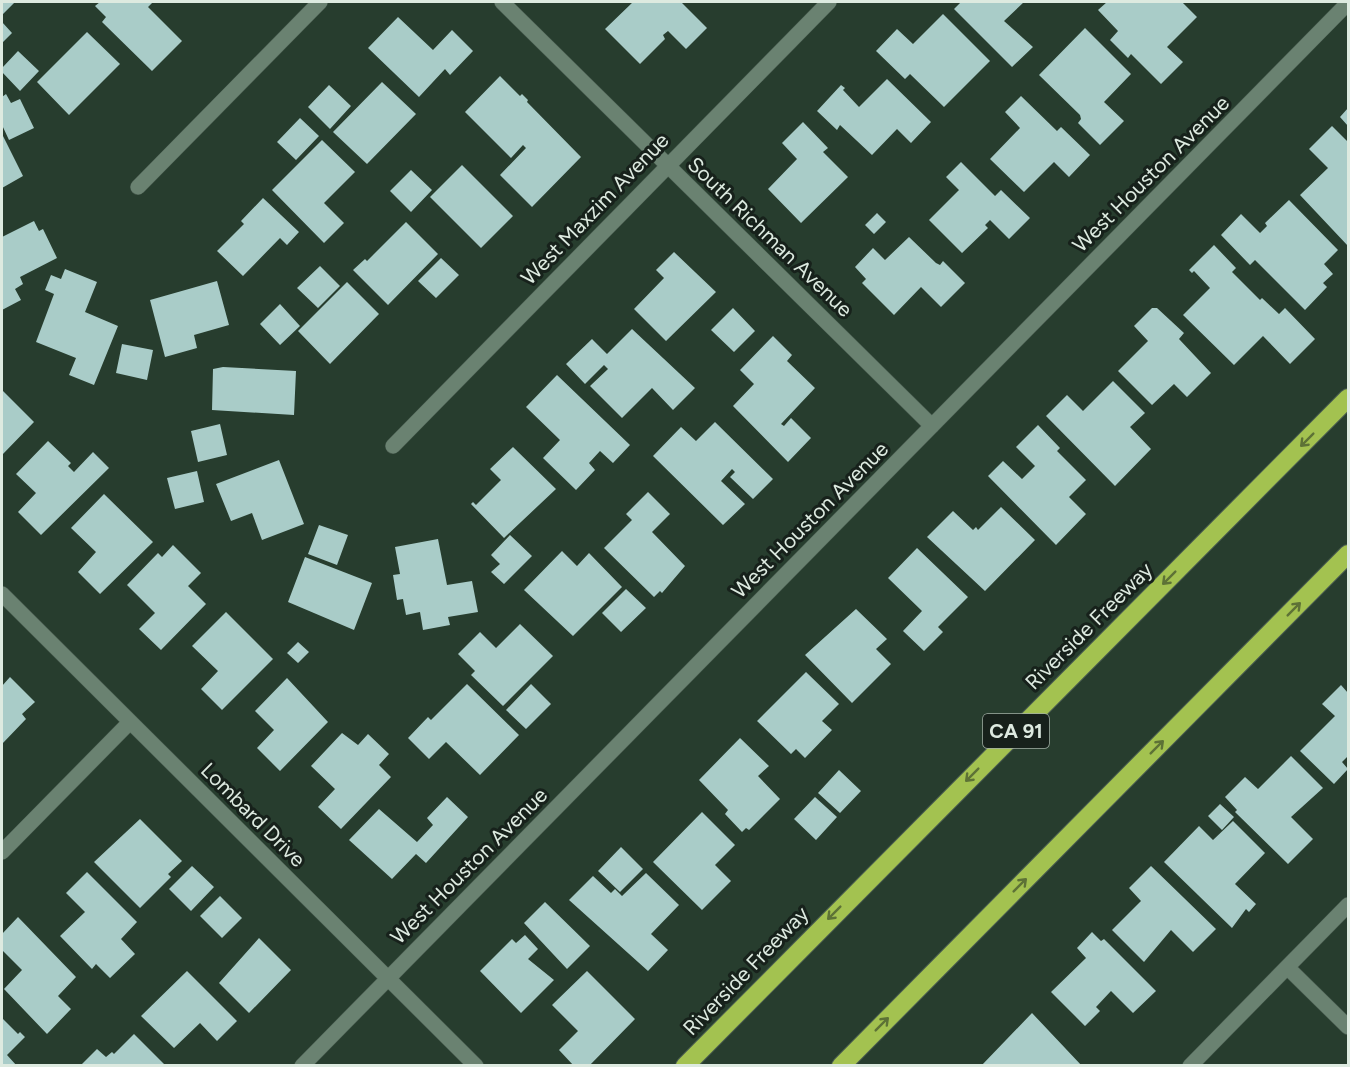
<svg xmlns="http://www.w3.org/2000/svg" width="1350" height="1067" viewBox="0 0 1350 1067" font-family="Figtree,sans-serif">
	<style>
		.building { fill: #a9ccc8 }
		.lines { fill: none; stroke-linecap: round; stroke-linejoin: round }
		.minor-casing { stroke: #485b4f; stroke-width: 16 }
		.motorway-casing { stroke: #485b4f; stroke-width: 20 }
		.minor { stroke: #6a8271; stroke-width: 15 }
		.motorway { stroke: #a3c250; stroke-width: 18 }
		.oneway { stroke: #5d7236 }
		.labels { text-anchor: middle; stroke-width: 6; stroke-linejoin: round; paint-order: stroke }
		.shield { fill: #17211b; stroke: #a2aea5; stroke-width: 1.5 }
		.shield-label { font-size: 20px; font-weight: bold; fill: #ddeae0 }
		.street-label { font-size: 21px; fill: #ddeae0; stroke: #17211b }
	</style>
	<rect width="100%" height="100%" fill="#273d2e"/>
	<path class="building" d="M2,2H15L2,15Z
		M100,2H153L148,7L182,41L152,71L102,22L106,17L95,6Z
		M633,2H681L707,28L686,49L668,31L663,35L665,39L640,64L605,29Z
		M961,2H1024L1004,21L1033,47L1012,67L954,9Z
		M1107,2H1182L1197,17L1167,47L1183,62L1161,84L1131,54L1128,58L1110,40L1118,31L1098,10Z
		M943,14L990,61L944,107L910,74L905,79L876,51L897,29L913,44Z
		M398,17L433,50L452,30L473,51L450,75L445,69L419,97L368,48Z
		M2,22L12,33L2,43Z
		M1085,28L1131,74L1104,102L1124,121L1100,145L1078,123L1081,119L1080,115L1039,75Z
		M87,32L120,64L69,115L37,82Z
		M18,51L39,71L20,91L2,72V68Z
		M500,76L520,96L522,94L528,100L527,102L581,157L532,207L500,175L526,148L523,145L511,158L465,112Z
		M887,79L931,122L911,143L897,129L872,155L840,125L837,130L817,111L841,85L845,88L843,90L859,107Z
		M382,82L416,114L367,164L333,132Z
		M329,85L351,106L330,129L308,107Z
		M6,94L11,103L20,99L34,128L9,140L2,125V97Z
		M1021,96L1057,131L1061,127L1090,155L1069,177L1054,162L1024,192L990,159L1020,128L1005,112Z
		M1348,108V126L1340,117Z
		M300,118L319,136L296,160L277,142Z
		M803,122L828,148L823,152L848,177L801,223L768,189L797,159L782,143Z
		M1332,126L1348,142V246L1300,195L1328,168L1309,149Z
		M2,134L23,176L2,188Z
		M322,140L355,172L324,203L344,223L324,243L272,190Z
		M961,162L995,196L1001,190L1030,218L1009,239L990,220L985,225L988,228L962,253L929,220L959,190L946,177Z
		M462,165L513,216L481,248L430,197Z
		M411,170L432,190L411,212L390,191Z
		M263,198L299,232L287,245L280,238L243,276L217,251L244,224L241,221Z
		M1289,200L1338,250L1324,264L1333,274L1323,283L1327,287L1305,310L1255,260L1250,265L1221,235L1241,214L1260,233L1267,226L1265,223Z
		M877,213L886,222L874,234L865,225Z
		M34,221L39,231L43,229L57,258L20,277L23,284L15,289L21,300L2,310V237Z
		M406,222L438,254L388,305L353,270L365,259L367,261Z
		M909,237L936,263L940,265L943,261L965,283L941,307L921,287L894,315L862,283L866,279L855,267L873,248L885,260Z
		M1214,245L1236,268L1232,272L1260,300L1262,298L1279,314L1285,308L1315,339L1290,364L1263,336L1234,365L1183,315L1210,288L1194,271L1192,273L1189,270Z
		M674,252L716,292L666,341L634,309L664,278L656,270Z
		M441,258L459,275L436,298L418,281Z
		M320,266L340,286L318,308L297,288Z
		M65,269L97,282L85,312L118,326L94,385L69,375L76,358L36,342L54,294L45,290L51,275L61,279Z
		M217,281L229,325L194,335L197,348L165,357L150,300Z
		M347,282L379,314L330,364L298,331Z
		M280,304L300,326L280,345L260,324Z
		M733,308L755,331L734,352L711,330Z
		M1152,308H1157L1184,333L1179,339L1211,373L1187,397L1174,384L1152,405L1118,371L1148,341L1134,326Z
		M632,329L695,388L673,410L652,388L622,418L590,386L608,369L604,365L585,384L566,364L592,339L607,354Z
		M773,336L792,355L787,361L815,388L781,424L784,426L791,418L811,438L788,462L733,406L754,384L740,370Z
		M122,344L153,350L147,380L116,373Z
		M223,367L296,371L294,415L212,410L213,369Z
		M557,375L630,445L613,463L600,451L589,463L595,470L576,490L543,458L560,440L526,407Z
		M1113,381L1145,413L1130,427L1151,449L1115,486L1046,416L1067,395L1083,411Z
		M2,390L34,422L2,455Z
		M715,422L773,479L753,499L730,477L735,472L732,469L721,481L745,504L723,525L653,456L681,427L696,441Z
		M220,424L227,455L198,462L191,431Z
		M1038,425L1060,448L1057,451L1086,480L1069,497L1086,514L1056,545L988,476L1003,461L1022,479L1035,466L1016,447Z
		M48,441L71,463L68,466L74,472L93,452L109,468L41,535L18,512L36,493L16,474Z
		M513,447L556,489L504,538L471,504L473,502L476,505L501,480L490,469Z
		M279,460L304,524L262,540L252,513L231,521L216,484Z
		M197,471L204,502L175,509L167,478Z
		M648,492L670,514L652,532L685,566L662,593L660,591L654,597L604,548L632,520L626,514Z
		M104,494L153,542L100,594L78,572L96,552L71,528Z
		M1001,507L1035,540L985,591L927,537L953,511L973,530L976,527L978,530Z
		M319,525L348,535L337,565L308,554Z
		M510,535L532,556L504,584L491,572L500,564L491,555Z
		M438,539L447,585L472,581L478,612L448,617L450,625L423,630L420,612L406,615L403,599L397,600L393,575L400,574L395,547Z
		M173,545L201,573L188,586L206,604L161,650L139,629L155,613L127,585L158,553L162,557Z
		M917,548L968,597L938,627L943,632L924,651L903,631L922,611L888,578Z
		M562,551L577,566L589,553L622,587L573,636L524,590Z
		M305,557L372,583L354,630L288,602Z
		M626,589L646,608L621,632L602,613Z
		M856,609L887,639L876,649L891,664L852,703L805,655Z
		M226,612L273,659L222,710L201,689L218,671L192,646Z
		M520,624L553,656L503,706L471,675L475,671L458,654L480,632L496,648Z
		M298,642L309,652L298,663L287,653Z
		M806,672L839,704L822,721L832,730L805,758L796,749L791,754L757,721Z
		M10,677L35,702L22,714L26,719L2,744V686Z
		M287,678L328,722L280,771L257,748L274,730L255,711Z
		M467,684L519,735L480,775L446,742L429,759L408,738L428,717L431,720Z
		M531,684L551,704L526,729L506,710Z
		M1341,685L1348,693V756L1342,762L1348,769L1334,784L1300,751L1335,716L1322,704Z
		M342,733L358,745L368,734L389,754L379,765L391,777L341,829L318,807L335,789L311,766Z
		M740,738L769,766L758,776L780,799L749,830L746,828L742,832L725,814L728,810L699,780Z
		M1291,756L1323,788L1291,817L1313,839L1288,864L1235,812L1237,810L1225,797L1245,777L1258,789Z
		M839,770L861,791L840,813L818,793Z
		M447,797L468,817L426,863L416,854L392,879L349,840L379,809L417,842L433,825L427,818Z
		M815,797L837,817L816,840L794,819Z
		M1220,804L1234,817L1222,830L1208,816Z
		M702,812L735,845L715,865L731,881L702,910L653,862Z
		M140,819L182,861L168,874L171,877L140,908L94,862Z
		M1233,821L1265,853L1235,884L1256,904L1249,912L1246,909L1232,928L1164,862L1199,826L1213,840Z
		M621,847L643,869L620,892L598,871Z
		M192,866L214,887L191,911L169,889Z
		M1151,866L1216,929L1193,952L1171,930L1144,962L1112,930L1141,901L1129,888Z
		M87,872L137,922L121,939L135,954L110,978L96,964L92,969L60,936L85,912L66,893Z
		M646,873L679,905L651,934L668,950L648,971L569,900L593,876L611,893L615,889L622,896Z
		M220,896L242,918L222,938L200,916Z
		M545,902L590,946L567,969L524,923Z
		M18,917L76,977L58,996L71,1009L47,1034L4,989L22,970L2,950V934Z
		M1092,932L1101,941L1104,939L1156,991L1133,1013L1111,991L1096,1007L1100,1011L1085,1026L1051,992L1086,958L1077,948Z
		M525,935L538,949L528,959L554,980L521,1013L480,971L512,939L516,943Z
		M259,938L291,970L249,1013L219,983Z
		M187,971L237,1021L217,1041L200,1023L174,1048L141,1016Z
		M587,971L635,1019L589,1066H574L559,1050L578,1031L552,1005Z
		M1032,1013L1082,1066H981Z
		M2,1018L18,1034L20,1032L25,1037L7,1055L17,1066H2Z
		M134,1034L166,1066H80L97,1049L106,1057L112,1052L114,1054Z"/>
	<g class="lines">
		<g class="minor-casing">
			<path id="minor" d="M502,2L932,426
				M138,187L320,2
				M393,446L829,2
				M2,594L476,1066
				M2,852L130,722
				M1287,967L1348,1027
				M302,1066L1348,3
				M1190,1066L1348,905"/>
		</g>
		<g class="motorway-casing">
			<path id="motorway" d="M685,1066L1348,398
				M841,1066L1348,554"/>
		</g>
		<use href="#minor" class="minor"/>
		<use href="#motorway" class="motorway"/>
	</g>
	<defs><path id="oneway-shaft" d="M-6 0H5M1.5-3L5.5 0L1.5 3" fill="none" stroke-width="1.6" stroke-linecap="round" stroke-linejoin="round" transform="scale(1.5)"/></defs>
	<g class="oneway">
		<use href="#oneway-shaft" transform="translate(1307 440) rotate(135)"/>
		<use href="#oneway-shaft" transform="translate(1169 578) rotate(135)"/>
		<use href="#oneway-shaft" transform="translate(1294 609) rotate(-45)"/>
		<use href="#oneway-shaft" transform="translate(1157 747) rotate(-45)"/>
		<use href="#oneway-shaft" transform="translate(972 775) rotate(135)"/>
		<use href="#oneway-shaft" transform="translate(1020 885) rotate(-45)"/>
		<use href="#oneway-shaft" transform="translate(834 913) rotate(135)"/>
		<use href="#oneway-shaft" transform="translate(882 1024) rotate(-45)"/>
	</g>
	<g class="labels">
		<rect class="shield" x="983" y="714" width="66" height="34" rx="4.5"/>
		<g class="shield-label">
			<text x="1016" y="738">CA 91</text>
		</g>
		<g class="street-label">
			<text transform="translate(1151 174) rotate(-45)" y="7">West Houston Avenue</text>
			<text transform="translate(595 209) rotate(-46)" y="7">West Maxzim Avenue</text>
			<text transform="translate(770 237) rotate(44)" y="7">South Richman Avenue</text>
			<text transform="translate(810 520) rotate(-45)" y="7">West Houston Avenue</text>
			<text transform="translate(1089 626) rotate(-45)" y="7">Riverside Freeway</text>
			<text transform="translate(253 815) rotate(45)" y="7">Lombard Drive</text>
			<text transform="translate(469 866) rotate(-45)" y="7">West Houston Avenue</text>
			<text transform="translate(746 971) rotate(-46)" y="7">Riverside Freeway</text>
		</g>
	</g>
	<rect width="1350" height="1067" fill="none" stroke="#ddeae0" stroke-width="6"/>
</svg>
